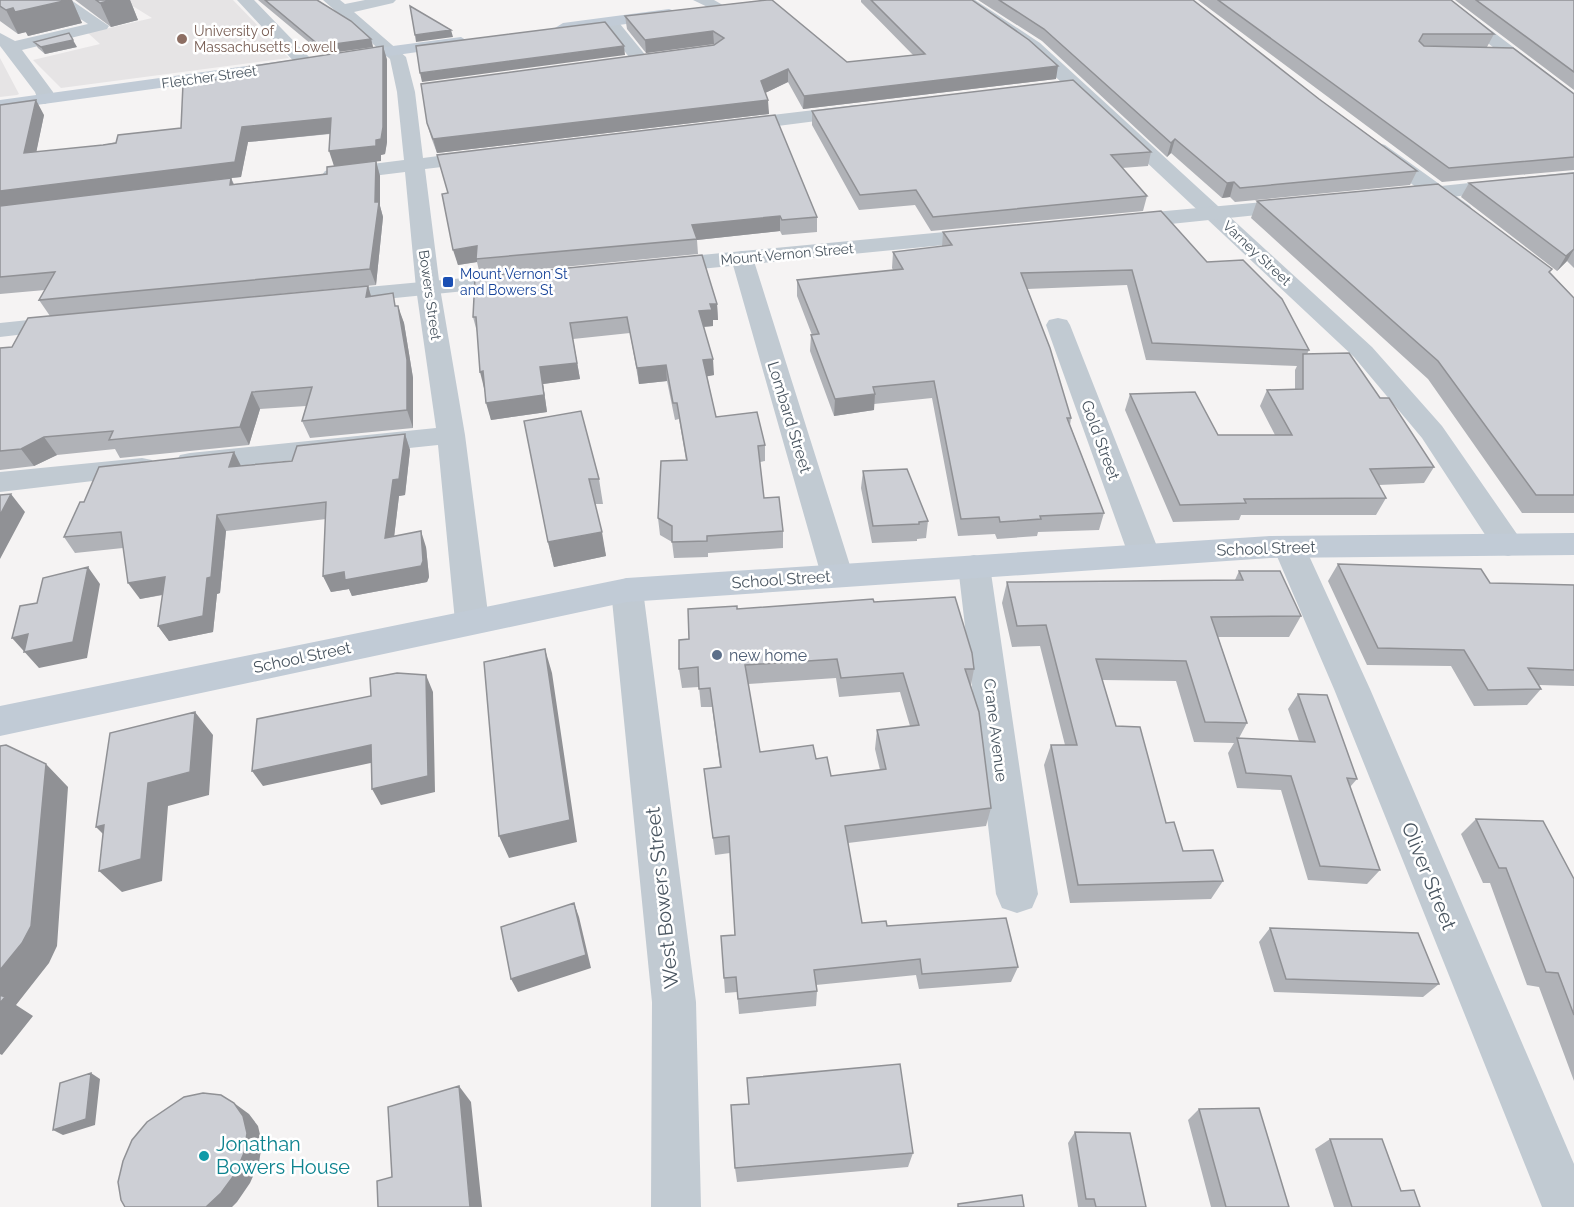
<svg xmlns="http://www.w3.org/2000/svg" width="1574" height="1207" viewBox="0 0 1574 1207" font-family="Raleway,sans-serif">
	<style>
		.education { fill: #e6e4e5 }
		.lines { fill: none; stroke-linecap: round; stroke-linejoin: round }
		.minor { fill: #c1cad2; fill-rule: evenodd }
		.tertiary { fill: #c1cad2; fill-rule: evenodd }
		.secondary { fill: #c1cbd6; fill-rule: evenodd }
		.wall { fill: #b0b2b7; fill-rule: evenodd }
		.shaded-wall { fill: #909195 }
		.building { fill: #cdcfd5; stroke: #909195; stroke-width: 1.5; fill-rule: evenodd }
		.education-dot { fill: #8d6e63; stroke: #fff; stroke-width: 2 }
		.transit-dot { fill: #1a4fb4; stroke: #fff; stroke-width: 2 }
		.service-dot { fill: #5c6f8a; stroke: #fff; stroke-width: 2 }
		.culture-dot { fill: #0f9aa8; stroke: #fff; stroke-width: 2 }
		.labels { text-anchor: middle; stroke-width: 5; stroke-linejoin: round; paint-order: stroke }
		.far-education-label { font-size: 14px; fill: #785e54; stroke: #fff; text-anchor: start }
		.far-street-label { font-size: 14px; fill: #4a5661; stroke: #fff }
		.far-transit-label { font-size: 14px; fill: #164399; stroke: #fff; text-anchor: start }
		.street-label { font-size: 16px; fill: #4a5661; stroke: #fff }
		.service-label { font-size: 16px; fill: #4e5e75; stroke: #fff; text-anchor: start }
		.near-street-label { font-size: 20px; fill: #4a5661; stroke: #fff }
		.near-culture-label { font-size: 20px; fill: #0d838f; stroke: #fff; text-anchor: start }
	</style>
	<rect width="100%" height="100%" fill="#f5f3f3"/>
	<path class="education" d="M123,0H233L289,58L61,88L33,60L100,44L88,33L152,18Z
		M0,58L19,94L17,95L0,97Z"/>
	<g class="lines">
		<path class="minor" d="M52,0H71L109,26L107,29L22,50L53,92L54,99L45,104L39,103L35,92L0,46V33L15,41L88,24Z
			M237,0H254L311,59L314,63L311,67H299Z
			M323,0H340L345,4L365,0H396L393,3L354,12L406,57L415,92L423,158L484,150L491,152L494,156L491,160L484,162L425,169L440,288L465,435L489,621L484,630L472,634L460,630L455,621L438,445L190,471L180,469L176,462L180,455L190,453L436,428L416,288L405,172L332,181L325,179L322,175L325,171L332,169L404,160L397,92L390,59Z
			M693,0H714L728,8L720,13Z
			M957,0H975L1040,43L1372,347L1442,426L1519,537L1524,545L1519,553L1508,556L1497,553L1422,438L1354,357L1028,51Z
			M1433,0H1451L1574,93V107L1568,106Z
			M610,17L616,19L647,57L650,61L647,65L604,71L598,70L595,66L598,62L629,57L602,22Z
			M856,105L863,107L865,111L863,115L732,132L723,126L732,120Z
			M1378,143L1385,145L1470,206L1473,211L1470,216H1454L1371,153L1368,149Z
			M742,251L750,253L753,258L853,575L848,583L837,587L826,583L821,575L731,258L734,253Z
			M1058,318L1067,320L1070,325L1160,554L1155,562L1144,565L1133,562L1128,554L1046,325L1049,320Z
			M142,458L152,460L156,467L152,474L0,492V472Z
			M1289,536L1300,539L1305,547L1370,689L1574,1164V1207H1542L1334,689L1273,547L1278,539Z
			M974,555L985,558L990,566L1038,894L1032,908L1017,913L1002,908L996,894L958,566L963,558Z
			M627,578L639,582L643,590L696,1002L701,1207H651L652,1002L611,590L615,582Z"/>
		<path class="tertiary" d="M1574,172V184L1403,202L1396,200L1393,196L1396,192L1403,190Z
			M1298,199L1306,200L1309,205L1306,210L1122,229L1114,227L1111,222L1114,217L1122,215Z
			M987,228L995,230L998,235L995,240L659,273L651,271L647,266L651,261L659,259Z
			M518,273L526,275L530,280L526,285L325,305L317,303L313,298L317,293L325,291Z
			M67,316L76,318L79,323L76,328L0,337V323Z"/>
		<path class="secondary" d="M669,9L675,11L677,14L675,17L563,33L555,28L563,23Z
			M461,37L469,42L467,45L340,63L332,58L340,53Z
			M291,60L300,65L297,69L0,110V100Z
			M1574,533V555L1270,558L627,602L0,736V706L627,578L1270,536Z"/>
	</g>
	<path class="wall" d="M0,0H72L82,23L28,36L26,32L18,34L0,21Z
		M75,0H130L138,20L111,27Z
		M258,0H317L371,39L373,47L323,54Z
		M767,0L847,62L913,55L861,2V0H972L1056,79L803,109L788,82L765,93L769,114L437,153L431,137L427,123L715,44H714L646,53L627,29L625,16Z
		M978,0H1193L1319,99L1417,171L1410,185L1235,202L1230,197L1222,198L1171,153L1167,157L1042,41Z
		M1198,0H1451L1494,34L1487,47H1436L1574,94V170L1442,182Z
		M1455,0H1574V90Z
		M34,42L77,47L45,54L38,48Z
		M383,46L387,60V142L385,154L381,155V161H376L380,176V206L383,217L376,285L50,316L39,300L45,290L0,294V105L44,115L36,152L103,145L181,128L228,78L247,72ZM330,134L334,166L327,174L234,184L231,178L241,177L248,142Z
		M812,111L1151,152L1148,166L1122,168L1147,196L1143,211L931,231L915,205L859,210L812,125Z
		M1574,173V268L1567,261L1557,271L1461,197L1469,183Z
		M442,194L817,217V232L782,235L780,231L697,240L698,254L480,275L477,262L458,265Z
		M1257,201L1550,272L1574,298V513H1522L1428,379L1251,218Z
		M943,232L1207,262L1309,350L1307,354L1380,398L1434,467L1424,483L1379,485L1386,498L1376,515H1241L1239,520L1173,522L1125,410L1130,394L1218,435H1275L1260,406L1267,390L1295,389V370L1297,366L1146,360L1127,285L1027,289L1071,418L1070,425L1104,513L1099,530L1038,532L1037,536L997,539L995,534L958,536L932,398L874,404V410L834,416L810,351L811,335H812L797,296V280L893,270L892,268L893,252L942,247Z
		M368,286L371,296L397,306L404,323L413,378V428L310,438L302,421L306,406L260,409L249,445L120,458L115,449L57,455L34,466L0,470V348L12,347Z
		M717,304L718,320H713V326L704,327L714,375L707,376L716,417L765,445V461L760,462L764,498L783,531V548L708,553V557L674,558L672,542L660,535L658,518L686,460L679,419L675,420L667,381L639,384L630,333L573,339L580,379L543,384L547,412L491,420L484,388L477,332L473,317Z
		M524,421L599,479L603,504H595L606,556L554,567L548,542Z
		M405,434L410,450L405,495L399,496L394,537L426,547L429,577L427,582L352,596L349,589L331,592L323,576L326,519L226,531L220,593L217,594L213,632L169,641L158,626L163,595L140,599L123,548L75,553L64,537L84,502L234,452L241,466L292,461Z
		M863,471L928,521L926,538L917,539V541L872,543L861,488Z
		M1338,564L1490,583L1574,585V686L1539,685L1541,689L1527,705L1474,706L1451,666L1367,665L1328,581Z
		M1239,571L1301,616L1289,637H1218L1247,723L1239,738L1299,741L1288,709L1298,694L1357,779L1350,787L1380,870L1367,884L1308,880L1281,790L1237,788L1228,753L1234,743L1194,742L1176,681L1102,680L1116,726L1166,823L1183,851L1223,881L1211,899L1070,903L1044,765L1051,745H1065L1040,646L1012,647L1002,603L1007,582L1235,580Z
		M874,602L974,669L971,685L991,808L986,826L848,843L862,923L887,926L1018,967L1011,982L919,989L916,975L816,985L817,991L816,1006L739,1014L737,992L725,993L724,978L735,935L730,853L715,855L704,769L720,767L712,707H701L699,687L682,688L679,669L689,639L737,609ZM836,678L839,697L900,692L910,726L877,730L875,749L880,770L831,776L816,759L760,752L748,684Z
		M1476,819L1574,879V1081L1539,987L1527,985L1490,883H1483L1461,834Z
		M1270,928L1439,984L1423,997L1274,992L1259,942Z
		M749,1104L913,1153L908,1167L737,1182L735,1168Z
		M1199,1109L1289,1207H1211L1188,1120Z
		M1075,1132L1146,1207H1078L1068,1143Z
		M1330,1139L1401,1191L1420,1207H1334L1315,1149Z"/>
	<path class="shaded-wall" d="M68,0H72L82,23L28,36L15,12Z
		M112,0H130L138,20L111,27L100,3Z
		M13,8L26,32L18,34L6,10Z
		M451,30L453,37L416,42L415,35Z
		M713,31L714,44L646,53L645,40Z
		M371,39L373,47L323,54L320,46Z
		M73,40L77,47L45,54L41,47Z
		M383,46L387,60V142L385,154L381,155V161L334,166L329,151Z
		M624,46L625,55L422,82L420,73Z
		M1058,66L1056,79L803,109L804,96Z
		M788,69V82L761,95V81Z
		M36,100L44,115L33,168L24,153Z
		M768,100L769,114L437,153L433,139Z
		M331,118L336,133L248,142L241,177L231,178L237,194L0,208V191L242,127Z
		M1175,139L1171,153L1167,157L1171,143Z
		M376,161L380,176V206L383,217L376,285L370,269L375,202Z
		M1234,182L1230,197L1222,198L1227,183Z
		M780,216V231L697,240L692,225Z
		M477,246V262L458,265L453,250Z
		M1574,249L1567,261L1557,271L1566,256Z
		M368,286L373,303L366,297Z
		M710,304H717L718,320H713V326L701,327L699,311Z
		M398,306L404,323L413,378V428L407,410Z
		M570,323L580,379L543,384L547,412L491,420L486,403L540,367Z
		M713,359L714,375L704,377L703,360Z
		M666,365L667,381L639,384L637,368Z
		M483,371L488,388H484L480,372Z
		M252,392L260,409L249,445L240,427Z
		M875,394L874,410L834,416L835,399Z
		M405,434L410,450L405,495L399,496L392,554L385,538L393,480Z
		M44,437L57,455L34,466L21,449Z
		M234,452L242,468L229,467Z
		M11,494L25,512L0,559V515Z
		M217,515L226,531L220,593L217,594L213,632L169,641L158,626L207,578Z
		M421,531L426,547L429,577L427,582L352,596L349,589L331,592L323,576L344,572Z
		M602,532L606,556L554,567L548,542Z
		M88,567L100,584L87,658L39,668L12,638Z
		M165,577L176,592L140,599L128,583Z
		M545,649L552,673L577,842L509,858L499,836Z
		M426,675L433,692L435,792L381,805L372,789Z
		M195,712L213,735L209,795L168,806L162,881L122,892L99,871L148,783Z
		M371,745L380,761L263,786L252,771Z
		M46,764L68,787L57,946L49,963L16,1005L33,1016L2,1055L0,1054V970Z
		M104,825L118,849L96,827Z
		M574,903L579,917L591,968L518,992L511,979Z
		M91,1073L100,1079L95,1125L63,1135L53,1130Z
		M459,1086L471,1102L482,1207H470Z
		M234,1103L249,1114L258,1126L262,1143L259,1163L250,1183L237,1202L232,1207H206Z"/>
	<path class="building" d="M0,0H68L15,12L13,8L6,10L0,6Z
		M96,0H112L100,3Z
		M265,0H317L351,21L371,39L320,46Z
		M767,0H772L847,62L925,54L871,0H972L1029,40L1058,66L804,96L788,69L761,81L768,100L433,139L427,123L421,84L714,45L724,38L713,31L645,40L625,16Z
		M999,0H1193L1319,99L1417,171L1240,188L1234,182L1227,183L1175,139L1171,143L1044,29Z
		M1218,0H1451L1494,34H1423L1419,41L1424,46L1513,48L1574,94V157L1449,168Z
		M1476,0H1574V72Z
		M410,6L451,30L415,35Z
		M605,22L624,46L420,73L416,46Z
		M69,33L73,40L41,47L34,42Z
		M383,46V127L381,139L376,140V146L329,151L331,118L242,127L235,162L0,191V105L36,100L24,153L103,145L116,143L118,135L181,128L183,84L228,78V75L247,72V67Z
		M1073,80L1151,152L1111,155L1147,196L933,217L916,190L860,195L812,111Z
		M775,115L817,217L782,220L780,216L692,225L697,239L476,259L477,246L453,250L442,194L448,193L437,155Z
		M376,161L375,202H379L370,269L39,300L55,272L0,277V206L231,178L230,185L327,174V167Z
		M1574,173V249L1566,256L1469,183Z
		M1438,184L1552,269L1549,272L1574,298V495H1536L1438,361L1257,201Z
		M1161,211L1207,262L1243,260L1282,299L1309,350L1152,343L1132,270L1021,273L1050,348L1071,418H1067L1104,513L1040,516L1041,519L1000,522L999,517L961,519L934,381L873,387L875,394L835,399L811,335L819,334L797,280L903,269L893,252L952,245L943,232Z
		M702,255L717,304H710L712,310L699,311L713,359L703,360L716,417L757,412L765,445L758,446L764,498L779,497L783,531L707,536V541L672,542V526L658,518L661,461L687,460L677,403H673L666,365L637,368L627,317L570,323L577,363L540,367L544,395L486,403L483,371L480,372L476,317H473L475,277Z
		M368,286L366,297L393,293L395,306H398L407,360V410L302,421L312,387L252,392L240,427L109,440L113,431L44,437L21,449L0,451V348L12,347L28,318Z
		M1349,353L1380,398H1389L1434,467L1370,469L1386,498L1244,499L1246,503L1180,505L1130,394L1195,392L1218,435H1292L1267,390L1303,389V354Z
		M581,411L599,479H589L602,532L548,542L524,421Z
		M405,434L399,479L393,480L385,538L421,531L423,561L421,566L345,580L344,572L323,576L326,502L217,515L211,577L207,578L203,616L158,626L165,577L128,583L121,532L64,537L80,502H84L99,467L234,452L229,467L292,461L297,446Z
		M907,469L928,521L919,522V524L873,526L863,471Z
		M11,494L0,515V495Z
		M1338,564L1481,569L1490,583L1574,585V670L1528,668L1541,689L1488,690L1464,650L1378,648Z
		M88,567L73,642L24,652L28,634L12,638L20,606L37,603L43,578Z
		M1239,571H1280L1301,616L1211,617L1247,723L1205,722L1186,661L1096,659L1116,726L1140,727L1166,823L1174,822L1183,851L1213,850L1223,881L1078,885L1051,745H1077L1046,625L1017,626L1007,582L1243,580Z
		M955,597L972,653L974,669H965L979,712L991,808L845,826L862,923L886,921L887,926L1006,918L1018,967L922,974L920,959L814,970L817,991L738,999L736,977L724,978L721,936L735,935L729,836L713,838L704,769L721,767L710,688L699,689L698,667L679,669V640L689,639L688,609L737,606V609L873,599L874,602ZM837,659L841,678L903,673L919,725L877,730L886,769L831,776L827,757L816,759L813,745L760,752L745,665Z
		M545,649L570,820L499,836L484,662Z
		M397,673L426,675L428,776L372,789L371,745L252,771L257,719L371,696L370,678Z
		M1298,694L1327,695L1357,779L1347,778L1380,870L1320,866L1291,776L1246,773L1237,738L1315,742Z
		M195,712L190,772L148,783L141,859L99,871L104,825L96,827L110,733Z
		M6,745L46,764L31,926L22,943L0,970V746Z
		M1476,819L1543,821L1574,879V1015L1558,973L1546,972L1506,868H1499Z
		M574,903L586,955L511,979L501,927Z
		M1270,928L1418,933L1439,984L1286,979Z
		M0,995L5,997L0,1003Z
		M900,1064L913,1153L735,1168L731,1105L749,1104L747,1078Z
		M91,1073L86,1119L53,1130L60,1083Z
		M459,1086L470,1207H378L377,1181L392,1177L388,1107Z
		M203,1093L221,1095L234,1103L243,1116L247,1133L244,1153L235,1174L221,1193L206,1207H125L121,1200L118,1182L123,1161L132,1140L147,1122L184,1097Z
		M1259,1108L1289,1207H1226L1199,1109Z
		M1075,1132L1130,1133L1146,1207H1096L1094,1199H1086Z
		M1330,1139H1382L1401,1191L1414,1190L1420,1207H1352Z
		M1022,1195L1024,1207H958V1204Z"/>
	<circle class="education-dot" cx="182" cy="39" r="6"/>
	<rect class="transit-dot" x="442" y="276" width="12" height="12" rx="3"/>
	<circle class="service-dot" cx="717" cy="655" r="6"/>
	<circle class="culture-dot" cx="204" cy="1156" r="6"/>
	<g class="labels">
		<g class="far-education-label">
			<text x="194" y="36">University of<tspan x="194" dy="16">Massachusetts Lowell</tspan></text>
		</g>
		<g class="far-street-label">
			<text transform="translate(209 77) rotate(-8)" y="5">Fletcher Street</text>
			<text transform="translate(1257 253) rotate(43)" y="5">Varney Street</text>
			<text transform="translate(787 254) rotate(-5)" y="5">Mount Vernon Street</text>
			<text transform="translate(430 295) rotate(82)" y="5">Bowers Street</text>
		</g>
		<g class="far-transit-label">
			<text x="460" y="279">Mount Vernon St<tspan x="460" dy="16">and Bowers St</tspan></text>
		</g>
		<g class="street-label">
			<text transform="translate(790 417) rotate(73)" y="6">Lombard Street</text>
			<text transform="translate(1101 440) rotate(70)" y="6">Gold Street</text>
			<text transform="translate(1266 548) rotate(-2)" y="6">School Street</text>
			<text transform="translate(781 579) rotate(-4)" y="6">School Street</text>
			<text transform="translate(302 657) rotate(-12)" y="6">School Street</text>
			<text transform="translate(996 730) rotate(83)" y="6">Crane Avenue</text>
		</g>
		<g class="service-label">
			<text x="729" y="661">new home</text>
		</g>
		<g class="near-street-label">
			<text transform="translate(1429 876) rotate(68)" y="7">Oliver Street</text>
			<text transform="translate(662 898) rotate(-96)" y="7">West Bowers Street</text>
		</g>
		<g class="near-culture-label">
			<text x="216" y="1151">Jonathan<tspan x="216" dy="23">Bowers House</tspan></text>
		</g>
	</g>
</svg>
